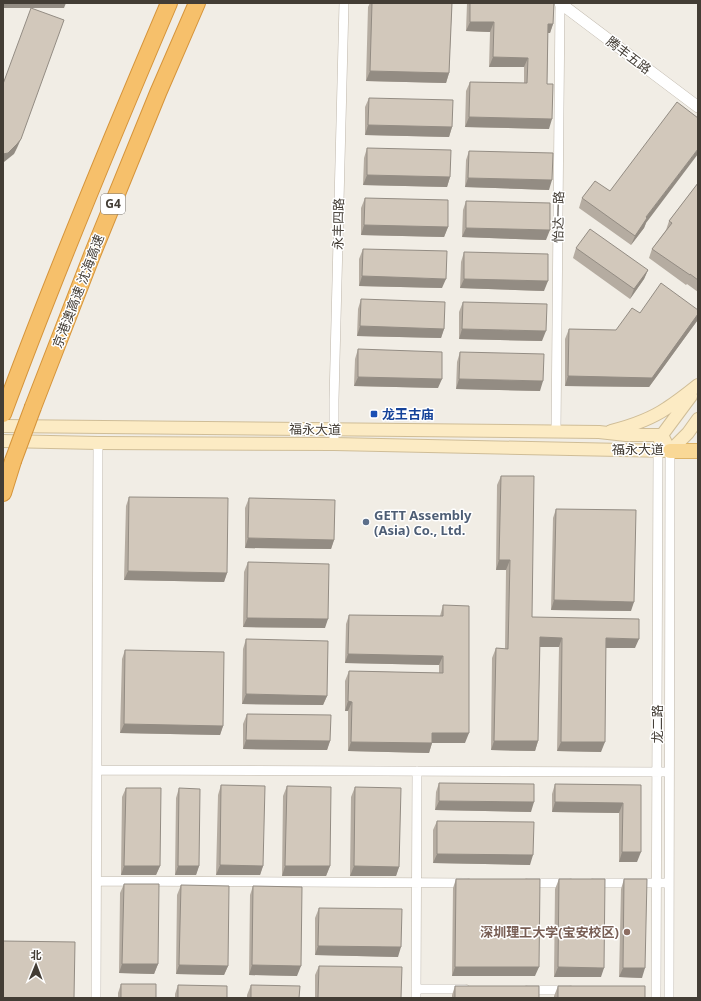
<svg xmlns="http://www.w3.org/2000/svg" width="701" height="1001" viewBox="0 0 701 1001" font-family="'Noto Sans','Noto Sans SC',sans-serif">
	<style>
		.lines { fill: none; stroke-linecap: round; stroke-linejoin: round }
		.minor-casing { stroke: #bfb7ab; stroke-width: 10 }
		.tertiary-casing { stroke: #bfb7ab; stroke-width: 12 }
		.secondary-casing { stroke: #cfbd97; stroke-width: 14 }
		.primary-casing { stroke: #ddb367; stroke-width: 16 }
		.motorway-casing { stroke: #d5943b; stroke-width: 18 }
		.minor { stroke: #fff; stroke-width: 9 }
		.tertiary { stroke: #fff; stroke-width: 11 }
		.secondary { stroke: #fcebc4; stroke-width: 12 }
		.primary { stroke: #f9d896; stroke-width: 14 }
		.motorway { stroke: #f6c06b; stroke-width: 16 }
		.motorway-bridge-casing { stroke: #d5943b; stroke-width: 18; stroke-linecap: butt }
		.motorway-bridge { stroke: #f6c06b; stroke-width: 16 }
		.wall { fill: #b5aca1 }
		.shaded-wall { fill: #938c83 }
		.building { fill: #d2c8bb; stroke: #938c83 }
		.transit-dot { fill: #1a4fb4; stroke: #fff; stroke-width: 1.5 }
		.service-dot { fill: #5c6f8a; stroke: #fff; stroke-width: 1.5 }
		.education-dot { fill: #8d6e63; stroke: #fff; stroke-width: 1.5 }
		.labels { text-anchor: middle; stroke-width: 3; stroke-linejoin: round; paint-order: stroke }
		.shield { fill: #fff; stroke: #7b7772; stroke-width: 1 }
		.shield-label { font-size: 12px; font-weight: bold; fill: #433d35 }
		.street-label { font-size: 13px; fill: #433d35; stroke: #fff }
		.transit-label { font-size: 13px; font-weight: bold; fill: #164399; stroke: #fff; text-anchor: start }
		.service-label { font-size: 13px; font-weight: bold; fill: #4e5e75; stroke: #fff; text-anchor: start }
		.education-label { font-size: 13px; font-weight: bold; fill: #785e54; stroke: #fff; text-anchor: end }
	</style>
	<rect width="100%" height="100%" fill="#f1ede5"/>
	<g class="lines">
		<g class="minor-casing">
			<path id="minor" d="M556,431L560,3
				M334,444V400L344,3
				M97,770L669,772
				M97,881L467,883
				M528,883H569
				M594,883H669
				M416,989H465
				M528,990H569
				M96,998L98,443
				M416,998L417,771
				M656,998L658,450
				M669,998L670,451"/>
		</g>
		<g class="tertiary-casing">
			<path id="tertiary" d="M560,3L698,107"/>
		</g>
		<g class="secondary-casing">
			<path id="secondary" d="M3,426L599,432L626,435H662L670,451
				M611,431C631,426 651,419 667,408C678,401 688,393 698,385
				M3,441L98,443L334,444L670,451
				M660,441L662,435L691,396
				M670,451L688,433L698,419"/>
		</g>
		<g class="primary-casing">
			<path id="primary" d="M670,451H698"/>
		</g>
		<g class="motorway-casing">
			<path id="motorway" d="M33,407L92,255L158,93L197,3
				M3,414C54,276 111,139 169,3
				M3,493L13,461"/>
		</g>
		<use href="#minor" class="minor"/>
		<use href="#tertiary" class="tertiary"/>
		<use href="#secondary" class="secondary"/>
		<use href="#primary" class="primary"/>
		<use href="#motorway" class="motorway"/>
		<g class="motorway-bridge-casing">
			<path id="motorway-bridge" d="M13,461L33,407"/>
		</g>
		<use href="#motorway-bridge" class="motorway-bridge"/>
	</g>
	<path class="wall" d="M370,3H452L449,73L446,83L366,81L368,7Z
		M467,3H554L553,24L550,33H548L547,84L549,129L465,127L466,91L470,82L524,83V67H489L490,32L466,31Z
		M369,98L452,127L449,137L365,135V107Z
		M367,148L450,177L447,187L363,185L364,158Z
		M469,151L549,190L465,187L466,160Z
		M698,183V292L687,284L686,285L649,258L652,249L666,230L669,221Z
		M365,198L448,227L444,237L361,235V208Z
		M582,198L646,223L644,228L631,245L579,208Z
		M466,201L546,240L462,237L463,210Z
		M576,248L648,270L644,279L630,299L573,258Z
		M363,249L442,288L359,286V259Z
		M464,252L544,291L460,288L461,262Z
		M361,299L444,329L441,338L357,336L358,309Z
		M463,302L542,341L459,339V312Z
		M640,313L697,321L649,387L565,386V339L569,329L616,330Z
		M358,349L438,388L354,386L355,359Z
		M460,352L540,391L456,389L457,362Z
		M501,476L532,617L635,648H606L601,752L557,751L559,647H540L538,741L535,751L491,750L492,658L496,648L505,649L506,570H496L497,485Z
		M129,497L227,573L224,582L124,580L126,506Z
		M249,498L334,540L331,549L245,548V508Z
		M556,509L631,611L551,610L553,518Z
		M248,562L325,628L243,627L244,572Z
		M443,605L465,743H432L429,753L348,751V711H345V681L349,671L439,673V665L345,663L346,624L349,615L440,616Z
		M246,639L327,696L323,705L242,704L243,649Z
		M125,650L223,726L220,735L120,733L122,659Z
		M247,714L330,741L327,750L243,749V724Z
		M439,783L531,812L435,810L436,792Z
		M555,784L641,785L637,862H619V813L552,812V794Z
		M221,785L263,866L260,875H216L218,795Z
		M287,786L330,866L326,876H282L283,796Z
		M355,787L399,867L396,876H350L351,797Z
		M126,788L160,866L156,875H121L122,797Z
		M179,788L199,866L196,875H175L176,798Z
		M437,821L530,865L433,863V830Z
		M456,879L535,976H452L453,888Z
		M559,879L601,977H554L555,889Z
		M624,879L642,978L619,977L621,889Z
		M124,884L158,964L154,974L119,973L120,893Z
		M181,885L228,966L224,975L176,974L177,895Z
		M253,886L297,976L249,975L250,895Z
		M319,908L398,957L315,955V918Z
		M319,966L401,998H315V975Z
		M121,984L156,998H118V993Z
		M178,985L227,998H175V994Z
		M251,985L299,998H247V995Z
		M455,986L539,998H452V995Z
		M558,986L645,998H554V996Z"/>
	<path class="shaded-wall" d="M3,3H66L64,8H3Z
		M470,22H494L490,32L466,31Z
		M548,24H553L550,33H545Z
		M493,57L528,58L524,67H489Z
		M370,71L449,73L446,83L366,81Z
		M469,117L552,119L549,129L465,127Z
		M368,125L452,127L449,137L365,135Z
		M21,139L17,148L14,154L4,162L3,163V154Z
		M698,149V154L646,223L644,228L631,245L635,236L646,217Z
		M367,175L450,177L447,187L363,185Z
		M468,178L552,180L549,190L465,187Z
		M364,225L448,227L444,237L361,235Z
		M466,228L550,230L546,240L462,237Z
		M648,270L644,279L630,299L634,289Z
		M362,276L446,279L442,288L359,286Z
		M464,279L548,281L544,291L460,288Z
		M698,314V317L697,321L649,387L565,386L568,376Z
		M360,326L444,329L441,338L357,336Z
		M462,329L546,331L542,341L459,339Z
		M358,377L442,379L438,388L354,386Z
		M459,379L543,381L540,391L456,389Z
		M248,538L334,540L331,549L245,548Z
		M499,560H510L506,570H496Z
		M128,571L227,573L224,582L124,580Z
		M554,600L634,602L631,611L551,610Z
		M247,618L328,619L325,628L243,627Z
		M540,637L562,638L559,647H536Z
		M606,638L639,639L635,648H603Z
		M348,654L443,656L439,665L345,663Z
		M246,694L327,696L323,705L242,704Z
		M348,701L352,702L348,711H345Z
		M124,724L223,726L220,735L120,733Z
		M432,733H469L465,743H429Z
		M246,740L330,741L327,750L243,749Z
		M494,741H538L535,751L491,750Z
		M351,742L432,743L429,753L348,751Z
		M561,742H605L601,752L557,751Z
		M439,801L534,802L531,812L435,810Z
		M555,802L623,803L619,813L552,812Z
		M622,852H641L637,862H619Z
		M437,854L533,855L530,865L433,863Z
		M220,865L263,866L260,875H216Z
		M124,866H160L156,875H121Z
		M178,866H199L196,875H175Z
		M285,866H330L326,876H282Z
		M354,866L399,867L396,876H350Z
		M318,946L401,947L398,957L315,955Z
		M122,964H158L154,974L119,973Z
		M179,965L228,966L224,975L176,974Z
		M252,965L301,966L297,976L249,975Z
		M455,967H539L535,976H452Z
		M558,967L604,968L601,977H554Z
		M623,968H645L642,978L619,977Z"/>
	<path class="building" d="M372,3H452L449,73L370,71Z
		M470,3H554L553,24H548L547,84H553L552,119L469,117L470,82L527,83L528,58L493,57L494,22H470Z
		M31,8L64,20L21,139L17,144L8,153L3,154V84Z
		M369,98L453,100L452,127L368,125Z
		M677,102L698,118V149L646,217L647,218L635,236L582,198L595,181L610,191Z
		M367,148L451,150L450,177L367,175Z
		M469,151L553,153L552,180L468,178Z
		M698,183V280L690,274V275L652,249L672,223L669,221Z
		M365,198L448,200V227L364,225Z
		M466,201L550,203V230L466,228Z
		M590,229L648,270L634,289L576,248Z
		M363,249L447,251L446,279L362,276Z
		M464,252L548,254V281L464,279Z
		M661,283L698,310V314L652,378L568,376L569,329L616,330L632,308L640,313Z
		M361,299L445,302L444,329L360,326Z
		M463,302L547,304L546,331L462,329Z
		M358,349L442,352V379L358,377Z
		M460,352L544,354L543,381L459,379Z
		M501,476H534L532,617L639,619V639L606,638L605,742H561L562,638L540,637L538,741H494L496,648L508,649L510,560H499Z
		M129,497L228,498L227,573L128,571Z
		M249,498L335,500L334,540L248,538Z
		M556,509L636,510L634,602L554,600Z
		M248,562L329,564L328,619L247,618Z
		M443,605L469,606V733H432V743L351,742L352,702L348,701L349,671L443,673V656L348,654L349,615L443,616Z
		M246,639L328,641L327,696L246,694Z
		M125,650L224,652L223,726L124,724Z
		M247,714L331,715L330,741L246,740Z
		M439,783L534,784V802L439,801Z
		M555,784L641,785V852H622L623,803L555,802Z
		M221,785L265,786L263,866L220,865Z
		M287,786L331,787L330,866H285Z
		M355,787L401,788L399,867L354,866Z
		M126,788H161L160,866H124Z
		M179,788L200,789L199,866H178Z
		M437,821L534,822L533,855L437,854Z
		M456,879H540L539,967H455Z
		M559,879H605L604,968L558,967Z
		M624,879H647L645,968H623Z
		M124,884H159L158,964H122Z
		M181,885L229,886L228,966L179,965Z
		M253,886L302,887L301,966L252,965Z
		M319,908L402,909L401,947L318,946Z
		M3,941L75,942L74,998H3Z
		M319,966L402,967L401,998H318Z
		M121,984H156V998H121Z
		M178,985L227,986V998H178Z
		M251,985L300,986L299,998H251Z
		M455,986H539V998H455Z
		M558,986H645V998H558Z"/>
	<rect class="transit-dot" x="370" y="410" width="8" height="8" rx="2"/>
	<circle class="service-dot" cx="366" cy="522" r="4"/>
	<circle class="education-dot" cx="627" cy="932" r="4"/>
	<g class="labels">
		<rect class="shield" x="101" y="194" width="24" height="20" rx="3"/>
		<g class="shield-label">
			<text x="113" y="208">G4</text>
		</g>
		<g class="street-label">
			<text transform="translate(629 55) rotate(37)" y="5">腾丰五路</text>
			<text transform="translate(558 217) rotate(-89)" y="5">怡达一路</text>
			<text transform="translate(338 224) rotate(-89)" y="5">永丰四路</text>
			<text transform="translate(78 291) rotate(-69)" y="5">京港澳高速 沈海高速</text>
			<text transform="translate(315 429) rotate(1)" y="5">福永大道</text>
			<text x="638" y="454">福永大道</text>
			<text transform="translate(657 724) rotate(-90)" y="5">龙二路</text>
		</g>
		<g class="transit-label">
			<text x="382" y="419">龙王古庙</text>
		</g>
		<g class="service-label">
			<text x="374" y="520">GETT Assembly<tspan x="374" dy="15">(Asia) Co., Ltd.</tspan></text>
		</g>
		<g class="education-label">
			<text x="619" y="937">深圳理工大学(宝安校区)</text>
		</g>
	</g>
	<rect width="701" height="1001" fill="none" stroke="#433d35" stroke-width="8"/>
	<g transform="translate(36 965) rotate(1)" stroke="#ffffff" stroke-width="3" paint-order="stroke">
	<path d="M0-3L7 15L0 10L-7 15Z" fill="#433d35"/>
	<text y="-6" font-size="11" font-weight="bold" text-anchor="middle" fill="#433d35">北</text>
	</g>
</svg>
